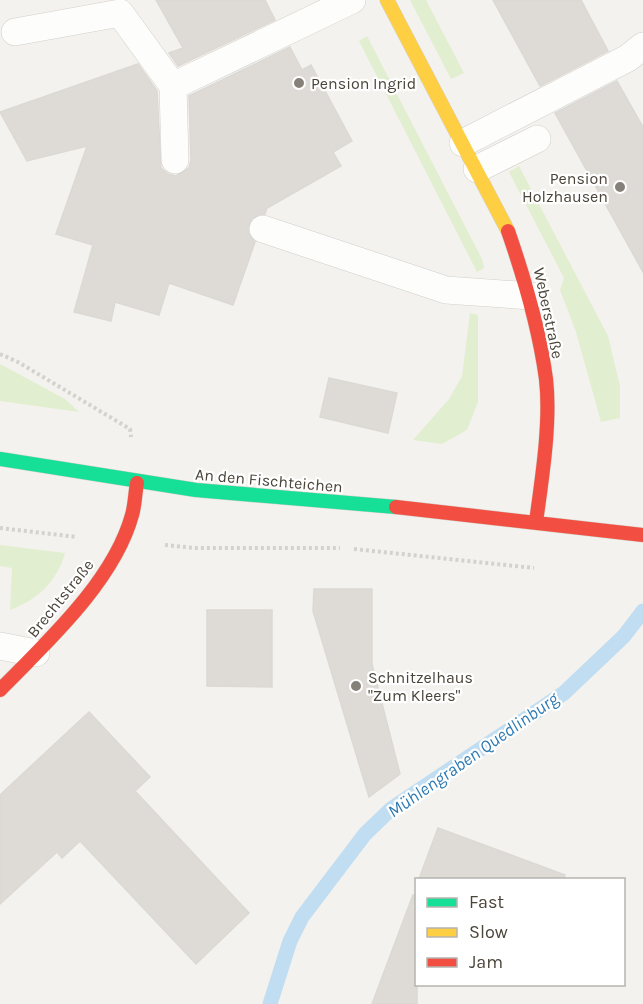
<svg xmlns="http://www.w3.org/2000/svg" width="643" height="1004" viewBox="0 0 643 1004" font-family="Karla,sans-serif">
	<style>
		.green { fill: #e1eecf }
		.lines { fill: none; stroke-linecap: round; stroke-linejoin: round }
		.stream { stroke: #c0ddf1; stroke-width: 15 }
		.building { fill: #dedbd6; stroke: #dcd9d4; stroke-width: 1.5 }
		.lane-casing { stroke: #d2d0cb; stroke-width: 28 }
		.fast-casing { stroke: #d3cfc5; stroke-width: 15 }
		.slow-casing { stroke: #d3cfc5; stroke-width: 15 }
		.jam-casing { stroke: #d3cfc5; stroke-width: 15 }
		.path { stroke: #d3d2cc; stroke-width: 4; stroke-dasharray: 3 3; stroke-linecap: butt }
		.lane { stroke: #fdfdfc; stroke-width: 27 }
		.fast { stroke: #16e098; stroke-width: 14 }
		.slow { stroke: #ffcf43; stroke-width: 14 }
		.jam { stroke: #f24e42; stroke-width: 14 }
		.poi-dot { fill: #868178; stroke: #fff; stroke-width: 2 }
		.labels { text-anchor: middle; stroke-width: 4.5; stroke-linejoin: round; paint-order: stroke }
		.poi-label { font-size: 16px; fill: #4b4439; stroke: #fff; text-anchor: start }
		.street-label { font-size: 16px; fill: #4b4439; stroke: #fff }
		.water-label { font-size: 18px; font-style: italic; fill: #2e7ab2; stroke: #fff }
	</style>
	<rect width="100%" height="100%" fill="#f4f2ee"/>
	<path class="green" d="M410,0H426L464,73L451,79Z
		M367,36L482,259L484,268L477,272L359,41Z
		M519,166L608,336L620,386V418L601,422L576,332L560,290L564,278L509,172Z
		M470,313L478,315V402L467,430L442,444L413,440L449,399L462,376Z
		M0,364L65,399L79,412L0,401Z
		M0,545L65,553C57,582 37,600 10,610L12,568L0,566Z"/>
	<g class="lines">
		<path class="stream" d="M270,1004L290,941L302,917L365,834L391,809L564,693L624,636L643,611"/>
	</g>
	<path class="building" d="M156,0H265L275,20L178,66L169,53L183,48Z
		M493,0H581L608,51L540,86Z
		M290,47L302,70L311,65L352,141L333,152L341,166L267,208L265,214L252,218L248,232L255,242L233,305L169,283L159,315L115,302L111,321L74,312L93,245L56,234L87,146L27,161L0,112L138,64L157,91L161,168L168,174L176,176L189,168L191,160L189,96Z
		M617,81L643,127V272L555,113Z
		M329,378L397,393L388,433L320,417Z
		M314,589H372V664L400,774L369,797L313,611Z
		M207,610H272V687L207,686Z
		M89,712L150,777L135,791L249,913L196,964L80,841L62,858L57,852L0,904V795Z
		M438,828L565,875L564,879H419Z
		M413,895L417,896V1004H372Z"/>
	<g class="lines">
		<g class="lane-casing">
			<path id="lane" d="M15,32L120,13L173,86
				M463,143L628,58L643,46
				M175,160L173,86L352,0
				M477,169L537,139
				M263,229L446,290L531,296
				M0,646L36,653"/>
		</g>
		<g class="fast-casing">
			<path id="fast" d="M0,459L196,490L396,507"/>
		</g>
		<g class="slow-casing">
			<path id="slow" d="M387,0L508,231"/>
		</g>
		<g class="jam-casing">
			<path id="jam" d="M508,231C525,280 539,327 546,379C551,422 542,478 536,522
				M396,507L643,535
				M0,690C47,642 114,581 132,515C135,505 135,494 137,483"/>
		</g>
		<path class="path" d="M0,354L18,362L130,429L131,437
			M0,528L77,537
			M165,545L195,548H340
			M354,549L534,568"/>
		<use href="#lane" class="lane"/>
		<use href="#fast" class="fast"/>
		<use href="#slow" class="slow"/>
		<use href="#jam" class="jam"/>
	</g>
	<g class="poi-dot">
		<circle cx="299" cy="83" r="6"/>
		<circle cx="620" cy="187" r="6"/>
		<circle cx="356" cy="686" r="6"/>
	</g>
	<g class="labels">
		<g class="poi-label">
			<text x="311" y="89">Pension Ingrid</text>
			<text x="608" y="184" text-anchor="end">Pension<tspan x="608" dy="18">Holzhausen</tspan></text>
			<text x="368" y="683">Schnitzelhaus<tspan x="368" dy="18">"Zum Kleers"</tspan></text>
		</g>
		<g class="street-label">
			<text transform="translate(549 313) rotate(78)" y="6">Weberstraße</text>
			<text transform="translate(269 480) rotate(5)" y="6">An den Fischteichen</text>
			<text transform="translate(60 598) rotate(-51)" y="6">Brechtstraße</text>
		</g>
		<g class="water-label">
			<text transform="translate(473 755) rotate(-35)" y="6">Mühlengraben Quedlinburg</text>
		</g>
	</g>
	<rect x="415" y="878" width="210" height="108" fill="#ffffff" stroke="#b7b4b0" stroke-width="1.5"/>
	<rect x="427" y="898" width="30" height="9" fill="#16e098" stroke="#b7b4b0" stroke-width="1.5"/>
	<text x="469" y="908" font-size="18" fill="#4b4439">Fast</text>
	<rect x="427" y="928" width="30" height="9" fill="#ffcf43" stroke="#b7b4b0" stroke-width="1.5"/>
	<text x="469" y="938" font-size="18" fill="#4b4439">Slow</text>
	<rect x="427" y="958" width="30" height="9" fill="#f24e42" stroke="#b7b4b0" stroke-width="1.5"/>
	<text x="469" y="968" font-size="18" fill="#4b4439">Jam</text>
</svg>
